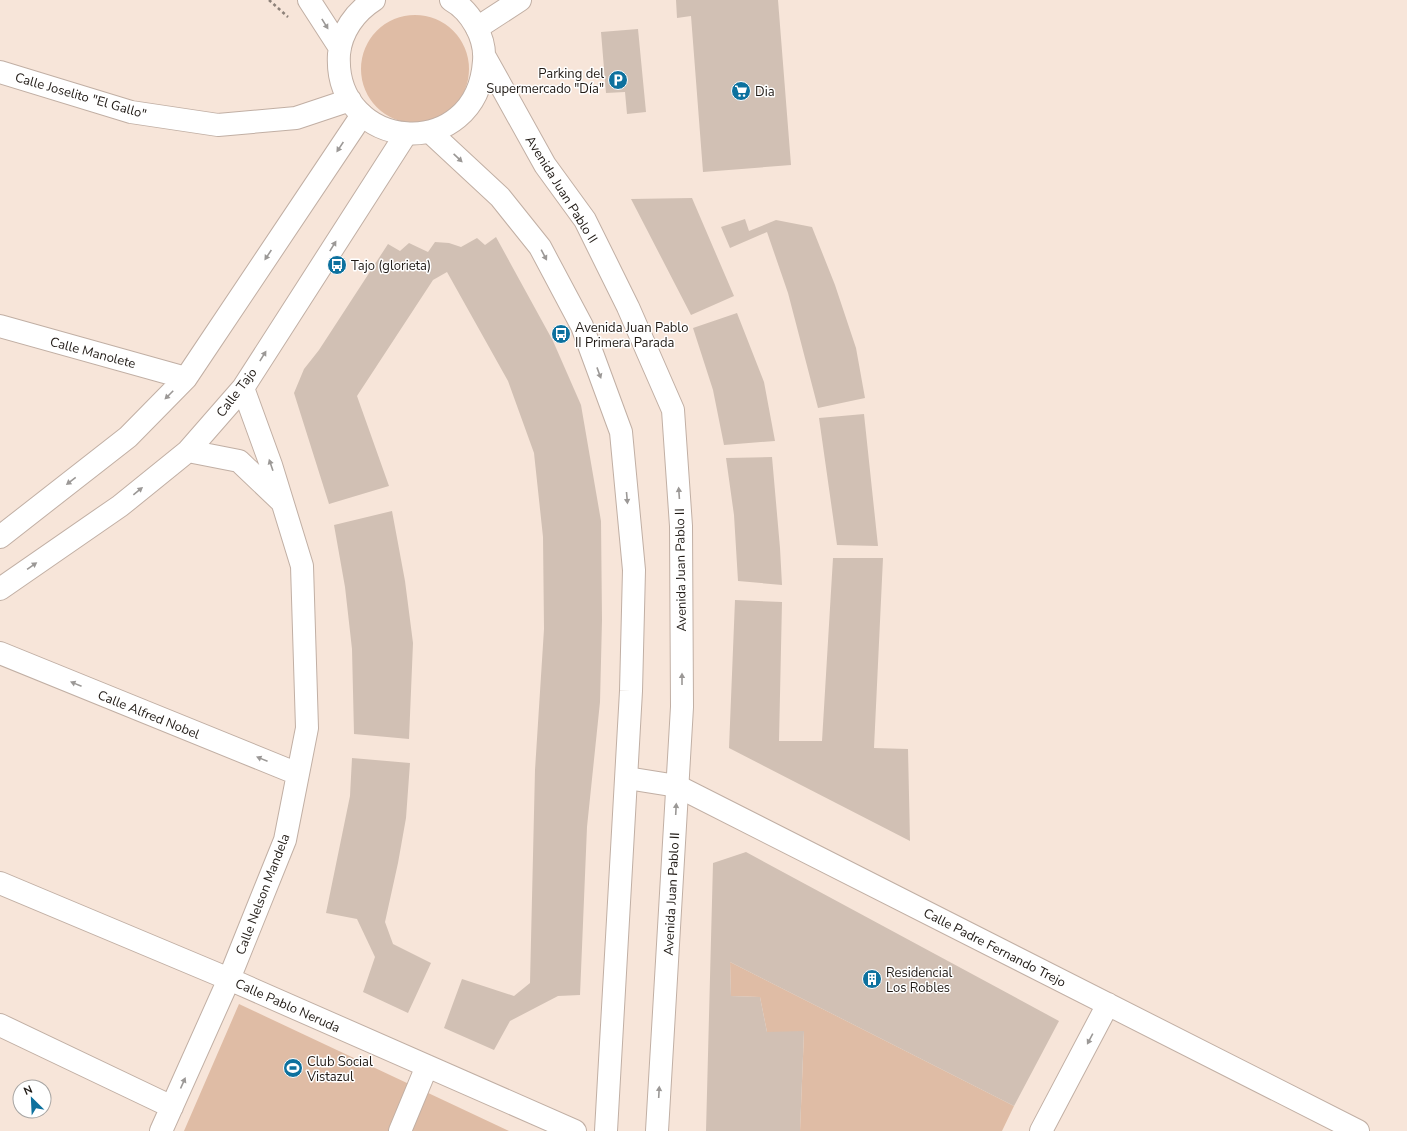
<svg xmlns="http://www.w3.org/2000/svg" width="1407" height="1131" viewBox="0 0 1407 1131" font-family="'Nunito Sans',sans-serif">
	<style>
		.green { fill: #dfbca5 }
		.building { fill: #d1c0b4 }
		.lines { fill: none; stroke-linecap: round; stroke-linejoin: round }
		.minor-casing { stroke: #c1afa4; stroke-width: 24 }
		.major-casing { stroke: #c1afa4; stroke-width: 24 }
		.path { stroke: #8d8179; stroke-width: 2.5; stroke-dasharray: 3 3; stroke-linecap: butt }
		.minor { stroke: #fff; stroke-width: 22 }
		.major { stroke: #fff; stroke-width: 22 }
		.oneway { fill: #9b9896 }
		.labels { text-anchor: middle; stroke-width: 3; stroke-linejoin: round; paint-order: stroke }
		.poi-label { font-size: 13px; fill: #211b16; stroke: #fff; text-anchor: start }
		.street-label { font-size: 13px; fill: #211b16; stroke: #fff }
	</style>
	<rect width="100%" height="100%" fill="#f7e5d9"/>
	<path class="green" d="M361 69a54 54 0 1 1 108 0a54 54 0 1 1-108 0Z
		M730,962L1014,1106L1002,1131H800L804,1032H767L760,997L731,996Z
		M239,1004L509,1131H184Z"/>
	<path class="building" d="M676,0H778L791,165L703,172L691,16L677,18Z
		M638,29L646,112L627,114L625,92L606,93L601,32Z
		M692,198L734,296L691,315L631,199Z
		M745,219L749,231L776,220L812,227L835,285L856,348L865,398L818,408L788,293L767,232L730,248L721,227Z
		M496,237L553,341L581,405L601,521L602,620L600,702L587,827L580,995L558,996L510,1021L494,1050L444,1028L462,979L514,996L530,983L535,770L544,629L543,537L534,453L508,381L447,272L433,280L357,396L389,486L329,504L294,393L304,369L319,350L388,244L400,251L409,243L428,252L435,242L449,243L461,247L477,238L485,245Z
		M737,313L764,382L775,441L724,445L713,390L693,328Z
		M864,414L878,546L837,545L819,418Z
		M772,457L780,548L782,585L738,581L734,515L726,458Z
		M392,511L405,581L413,643L409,739L354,734L352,649L345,587L334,525Z
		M833,558H883L874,748L908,749L910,841L729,748L735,600L782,602L779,741H822Z
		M352,758L410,763L406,818L398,863L385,922L393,944L431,963L408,1013L363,992L375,957L357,919L326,913L350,796Z
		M746,852L1059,1021L1014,1106L730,962L731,996L760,997L767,1032L804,1031L800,1131H706L713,863Z"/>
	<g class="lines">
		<g class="minor-casing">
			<path id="minor" d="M477,28L520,0
				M0,326L186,378
				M188,451L239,461L282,502
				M0,537L128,437L186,378L362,115
				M0,589L120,506L188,451L243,388L406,134
				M0,653L298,774
				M627,778L677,786L1358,1131
				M0,883L229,979L575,1131
				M0,1025L172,1107
				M161,1131L229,979L285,840L307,728L302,566L271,465L243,388
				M400,1131L427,1066
				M1041,1131L1108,1004"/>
		</g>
		<g class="major-casing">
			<path id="major" d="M309,0L340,48
				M374,0C355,12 341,32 339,54C333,152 477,165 484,61C486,38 471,11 451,0
				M485,57L545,165L585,220L628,307L673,410L681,526L682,707L657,1131
				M0,72L131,112L218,125L296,118L350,100
				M430,132L500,197L540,247L582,326L621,432L634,570L631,691L606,1131"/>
		</g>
		<path class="path" d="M269,0L288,17"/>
		<use href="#minor" class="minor"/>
		<use href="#major" class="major"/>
	</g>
	<defs><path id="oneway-solid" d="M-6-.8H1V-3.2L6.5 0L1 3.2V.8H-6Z"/></defs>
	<g class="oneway">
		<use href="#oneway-solid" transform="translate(325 24) rotate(58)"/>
		<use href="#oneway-solid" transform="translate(340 147) rotate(124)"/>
		<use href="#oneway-solid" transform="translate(458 158) rotate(43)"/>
		<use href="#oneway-solid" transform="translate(333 246) rotate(-58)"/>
		<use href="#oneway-solid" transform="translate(268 255) rotate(124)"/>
		<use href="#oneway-solid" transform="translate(544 255) rotate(62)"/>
		<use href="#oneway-solid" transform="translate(263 356) rotate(-58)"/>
		<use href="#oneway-solid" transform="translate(599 373) rotate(70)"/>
		<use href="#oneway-solid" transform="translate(169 395) rotate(135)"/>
		<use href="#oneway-solid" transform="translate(271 465) rotate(-109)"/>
		<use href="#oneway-solid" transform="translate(71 481) rotate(142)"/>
		<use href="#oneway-solid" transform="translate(138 491) rotate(-39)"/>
		<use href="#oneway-solid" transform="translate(679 493) rotate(-94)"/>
		<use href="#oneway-solid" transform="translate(627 498) rotate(85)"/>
		<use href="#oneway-solid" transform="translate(32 566) rotate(-35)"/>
		<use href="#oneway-solid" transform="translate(682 679) rotate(-90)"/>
		<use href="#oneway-solid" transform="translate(76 684) rotate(-158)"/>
		<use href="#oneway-solid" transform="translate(262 759) rotate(-158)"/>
		<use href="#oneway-solid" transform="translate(676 809) rotate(-87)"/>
		<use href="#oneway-solid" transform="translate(1090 1039) rotate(118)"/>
		<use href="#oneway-solid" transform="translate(183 1083) rotate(-66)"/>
		<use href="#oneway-solid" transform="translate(659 1092) rotate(-87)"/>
	</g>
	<defs>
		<g id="parking-disc" transform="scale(1)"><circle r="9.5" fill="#0d719e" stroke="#fff"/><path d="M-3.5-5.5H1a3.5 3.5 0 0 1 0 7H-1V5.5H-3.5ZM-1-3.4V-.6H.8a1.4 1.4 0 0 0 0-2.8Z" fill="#fff"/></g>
		<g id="supermarket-disc" transform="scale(1)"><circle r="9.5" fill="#0d719e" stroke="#fff"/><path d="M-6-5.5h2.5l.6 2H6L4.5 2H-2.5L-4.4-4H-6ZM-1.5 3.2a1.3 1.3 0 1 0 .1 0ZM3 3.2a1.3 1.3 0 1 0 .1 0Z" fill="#fff"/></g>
		<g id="bus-disc" transform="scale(1)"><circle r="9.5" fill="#0d719e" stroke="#fff"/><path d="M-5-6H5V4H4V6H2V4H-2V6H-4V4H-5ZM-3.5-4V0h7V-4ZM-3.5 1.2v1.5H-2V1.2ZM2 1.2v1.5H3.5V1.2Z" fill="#fff"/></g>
		<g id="building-disc" transform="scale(1)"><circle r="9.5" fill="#0d719e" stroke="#fff"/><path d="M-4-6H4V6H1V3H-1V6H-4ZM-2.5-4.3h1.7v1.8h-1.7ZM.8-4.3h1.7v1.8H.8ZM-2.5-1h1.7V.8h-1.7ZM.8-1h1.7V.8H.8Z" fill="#fff"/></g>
		<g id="stadium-disc" transform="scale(1)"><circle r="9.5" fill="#0d719e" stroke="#fff"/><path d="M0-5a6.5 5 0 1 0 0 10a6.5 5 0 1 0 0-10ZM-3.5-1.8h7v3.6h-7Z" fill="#fff"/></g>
	</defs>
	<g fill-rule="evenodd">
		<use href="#parking-disc" x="618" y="80"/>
		<use href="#supermarket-disc" x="741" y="91"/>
		<use href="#bus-disc" x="337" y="265"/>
		<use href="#bus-disc" x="561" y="334"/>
		<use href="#building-disc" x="872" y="979"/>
		<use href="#stadium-disc" x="293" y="1068"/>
	</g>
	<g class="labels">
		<g class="poi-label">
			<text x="604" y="78" text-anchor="end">Parking del<tspan x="604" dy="15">Supermercado "Día"</tspan></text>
			<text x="755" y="96">Dia</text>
			<text x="351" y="270">Tajo (glorieta)</text>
			<text x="575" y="332">Avenida Juan Pablo<tspan x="575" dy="15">II Primera Parada</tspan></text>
			<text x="886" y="977">Residencial<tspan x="886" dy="15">Los Robles</tspan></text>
			<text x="307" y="1066">Club Social<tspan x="307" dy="15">Vistazul</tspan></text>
		</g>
		<g class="street-label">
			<text transform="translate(81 95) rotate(16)" y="5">Calle Joselito "El Gallo"</text>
			<text transform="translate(562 189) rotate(58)" y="5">Avenida Juan Pablo II</text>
			<text transform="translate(93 352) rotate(15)" y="5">Calle Manolete</text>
			<text transform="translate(236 392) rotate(-53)" y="5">Calle Tajo</text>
			<text transform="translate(680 570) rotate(-91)" y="5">Avenida Juan Pablo II</text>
			<text transform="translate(149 714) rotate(22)" y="5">Calle Alfred Nobel</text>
			<text transform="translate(262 894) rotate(-69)" y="5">Calle Nelson Mandela</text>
			<text transform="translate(671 894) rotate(-87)" y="5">Avenida Juan Pablo II</text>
			<text transform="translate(995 947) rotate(27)" y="5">Calle Padre Fernando Trejo</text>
			<text transform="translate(288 1005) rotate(24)" y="5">Calle Pablo Neruda</text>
		</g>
	</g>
	<g transform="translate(32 1099) rotate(336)"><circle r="19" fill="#ffffff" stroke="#a6a4a2"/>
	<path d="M0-3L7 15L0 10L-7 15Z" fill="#0d719e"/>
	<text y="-6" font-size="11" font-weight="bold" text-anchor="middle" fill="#211b16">N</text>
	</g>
</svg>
